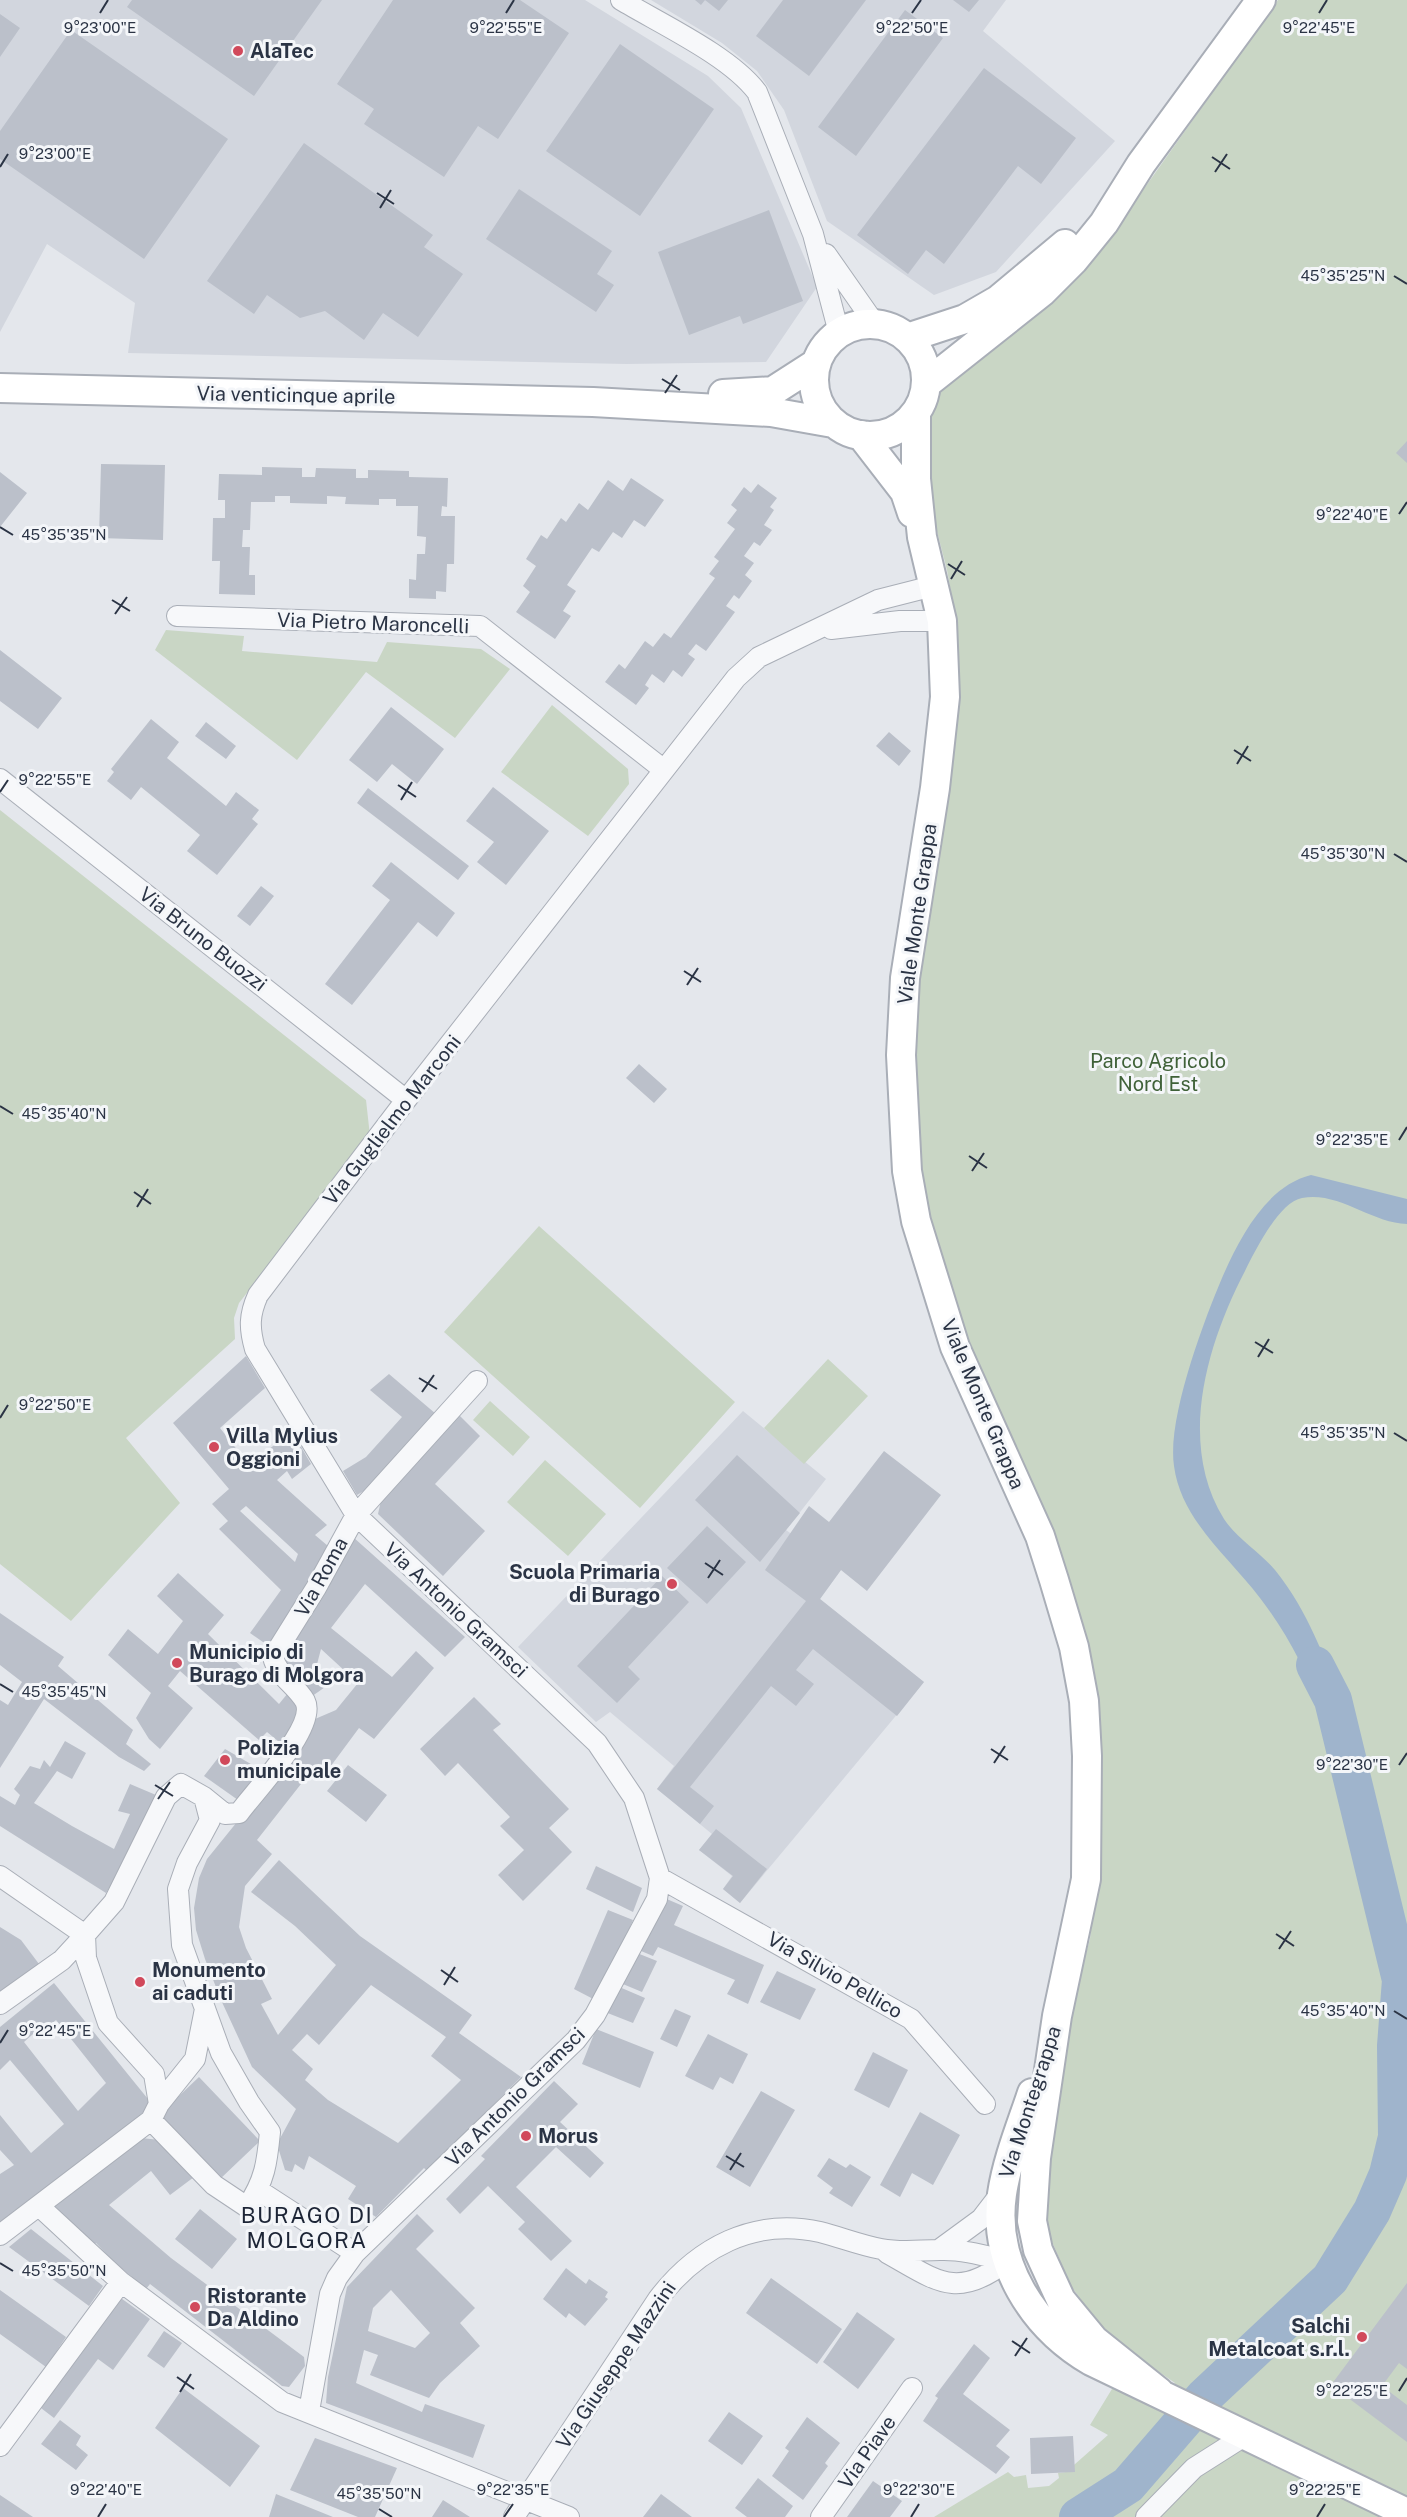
<svg xmlns="http://www.w3.org/2000/svg" width="1407" height="2517" viewBox="0 0 1407 2517" font-family="'Public Sans',sans-serif">
	<style>
		.built { fill: #d2d6de }
		.green { fill: #c9d6c5 }
		.water { fill: #9fb4cc }
		.lines { fill: none; stroke-linecap: round; stroke-linejoin: round }
		.river { stroke: #9fb4cc; stroke-width: 38 }
		.building { fill: #bbc0ca; fill-rule: evenodd }
		.street-casing { stroke: #a9aeb7; stroke-width: 22 }
		.secondary-casing { stroke: #a9aeb7; stroke-width: 32 }
		.street { stroke: #f7f8fa; stroke-width: 20 }
		.secondary { stroke: #fff; stroke-width: 28 }
		.ticks { fill: none; stroke: #2b3445; stroke-width: 2 }
		.poi-dot { fill: #d1495b; stroke: #f4f6f9; stroke-width: 2 }
		.labels { text-anchor: middle; stroke-width: 6; stroke-linejoin: round; paint-order: stroke }
		.poi-label { font-size: 20px; font-weight: bold; fill: #2b3445; stroke: #f4f6f9; text-anchor: start }
		.street-label { font-size: 20px; fill: #2b3445; stroke: #f4f6f9 }
		.park-label { font-size: 20px; fill: #3f6138; stroke: #f4f6f9 }
		.quarter-label { font-size: 22px; letter-spacing: 1.5px; fill: #1d2536; stroke: #f4f6f9 }
		.ticks-label { font-size: 15px; text-anchor: middle; fill: #2b3445; stroke: #f4f6f9; stroke-width: 6; stroke-linejoin: round; paint-order: stroke }
	</style>
	<rect width="100%" height="100%" fill="#e4e7ec"/>
	<path class="built" d="M0,0H585L708,76L741,108L817,287L766,362L626,364L128,353L135,303L47,244L0,332Z
		M651,0H1006L983,31L1115,141L996,272L934,295L827,221L784,110L757,71L722,43Z
		M743,1411L826,1479L786,1530L841,1570L820,1599L924,1682L740,1903L723,1889L732,1876L699,1850L712,1834L657,1789L674,1766L610,1712L596,1722L518,1647Z"/>
	<path class="green" d="M1278,0H1407V2517H934L1008,2472L1014,2477L1026,2475L1028,2488L1049,2486L1059,2478L1058,2473L1066,2472L1108,2435L1090,2425L1115,2384L1155,2405L1175,2383L1113,2340L1092,2315L1071,2286L1047,2230L1041,2183L1071,2008L1090,1939L1099,1846L1094,1714L984,1393L942,1278L916,1175L910,1036L937,846L951,778L958,631L947,570L922,473L921,429L931,404L942,387L1131,207Z
		M166,630L244,636L242,651L377,662L387,642L481,649L510,669L455,738L366,672L297,760L155,650Z
		M552,705L628,769L629,784L588,836L501,772Z
		M0,810L366,1100L370,1136L239,1303L234,1318L235,1339L126,1438L180,1503L71,1621L0,1564Z
		M539,1226L735,1402L640,1508L444,1332Z
		M828,1359L868,1396L804,1464L764,1428Z
		M490,1401L530,1437L513,1456L473,1420Z
		M545,1460L606,1514L568,1556L507,1502Z"/>
	<path class="water" d="M1311,1175L1407,1199V1224C1371,1223 1339,1191 1302,1198C1279,1202 1255,1251 1245,1271C1207,1344 1177,1443 1224,1519C1237,1539 1260,1552 1275,1570C1308,1611 1326,1660 1343,1708L1322,1713C1307,1672 1287,1633 1260,1598C1229,1557 1181,1520 1174,1466C1167,1419 1203,1323 1222,1278C1239,1239 1266,1186 1311,1175Z"/>
	<g class="lines">
		<path class="river" d="M1078,2517L1128,2485L1205,2396L1330,2279L1372,2211L1388,2174L1397,2137L1396,2046L1401,1980L1333,1700L1315,1665"/>
	</g>
	<path class="building" d="M132,0H322L254,96L127,7Z
		M393,0H520L569,33L498,139L478,126L444,177L364,124L374,109L337,84Z
		M695,0H728L719,11L705,0L701,5Z
		M783,0H866L809,76L756,36Z
		M953,0H979L969,12Z
		M905,10L943,38L856,156L818,127Z
		M0,14L20,28L0,57Z
		M71,30L228,139L144,259L0,159V131Z
		M620,44L714,109L640,216L546,151Z
		M984,68L1076,138L1041,184L1018,166L944,264L926,250L908,274L857,235Z
		M304,143L433,235L424,247L463,274L418,337L383,313L364,340L325,311L300,318L267,295L254,314L207,281Z
		M519,189L612,251L597,274L614,285L596,312L486,239Z
		M769,210L803,301L743,324L740,316L689,335L658,252Z
		M1407,441V463L1396,453Z
		M101,464L165,465L163,540L99,538Z
		M262,467L302,468V477H315L316,468L356,469V478H368V470L409,471V477L448,478L447,507L442,506L441,516H455L454,564H447L446,592L436,591V599L409,598V579L416,580L417,554H425L426,537L417,536L418,506H396V499H379V505L345,504L346,497L327,496V504L290,503V496H275V502H251L250,530H243L242,547H250L249,575H255V595L219,594L220,561H212L213,518H225V500H218L219,474L262,475Z
		M0,472L27,493L0,527Z
		M631,478L664,500L645,527L634,520L622,538L613,532L599,552L592,548L567,585L576,591L563,611L571,616L555,639L516,612L530,592L523,586L536,566L526,559L541,535L547,539L561,518L566,522L579,503L588,510L608,480L623,491Z
		M758,484L777,498L770,507L774,510L764,525L772,530L760,546L754,542L744,556L754,563L745,575L752,581L739,599L734,595L726,606L735,612L706,651L696,644L688,654L695,659L682,677L673,670L664,683L652,674L645,685L649,688L636,705L605,682L619,664L625,669L645,641L653,647L664,633L671,638L715,578L709,574L719,561L714,557L735,529L727,523L737,510L731,505L744,487L751,493Z
		M0,650L62,698L38,729L0,701Z
		M391,707L444,749L417,784L392,764L377,782L349,760Z
		M151,719L179,742L167,758L226,806L236,792L259,810L252,819L258,824L217,875L187,851L200,835L141,787L131,800L107,781L114,772L111,769Z
		M206,722L236,746L226,759L195,736Z
		M889,732L911,751L899,766L876,746Z
		M493,787L549,831L506,885L477,862L494,842L466,821Z
		M368,788L469,866L458,880L357,803Z
		M391,862L455,913L437,937L418,922L352,1005L325,984L390,900L372,886Z
		M261,886L274,896L250,926L237,916Z
		M639,1064L667,1089L654,1103L626,1078Z
		M246,1356L265,1388L220,1428L249,1465L292,1431L311,1464L292,1479L287,1471L277,1480L327,1525L315,1535L328,1546L319,1567L270,1647L250,1633L281,1590L219,1529L228,1521L212,1504L229,1489L173,1423ZM246,1506L298,1554L295,1562L240,1511Z
		M389,1374L436,1414L372,1486L357,1495L343,1471L366,1457L402,1417L370,1390Z
		M459,1415L480,1436L435,1484L485,1531L443,1576L378,1514L382,1496Z
		M884,1451L941,1495L867,1591L841,1570L820,1599L924,1682L897,1716L813,1649L796,1670L814,1684L796,1706L771,1686L690,1787L714,1806L700,1824L657,1789L806,1601L765,1570L809,1506L829,1522Z
		M737,1455L800,1513L760,1562L695,1500Z
		M707,1526L746,1562L707,1604L667,1568Z
		M353,1537L465,1637L445,1657L365,1584L331,1628L392,1677L416,1651L434,1668L374,1739L359,1728L322,1778L312,1770L257,1840L272,1854L245,1886L239,1927L246,1948L272,1999L261,2004L278,2035L336,1965L295,1926L251,1892L279,1860L360,1936L472,2015L459,2033L521,2077L427,2171L424,2168L376,2217L348,2199L356,2186L309,2156L304,2170L295,2164L292,2172L285,2170L277,2144L296,2109L252,2067L221,2000L205,1959L196,1930L194,1908L199,1878L207,1859L292,1754L315,1719L336,1710L358,1683L321,1649L316,1668L328,1685L308,1699L282,1662ZM371,1985L446,2037L431,2056L461,2080L398,2143L328,2100L305,2080L313,2069L292,2050L307,2034L319,2045Z
		M178,1573L224,1615L208,1634L279,1704L288,1693L298,1702L300,1713L284,1746L267,1732L259,1740L180,1671L168,1686L193,1708L160,1749L149,1739L136,1718L151,1693L108,1655L128,1629L158,1654L183,1621L157,1596Z
		M662,1576L689,1602L628,1667L640,1679L617,1703L577,1666Z
		M0,1613L64,1657L58,1666L133,1730L126,1744L151,1764L144,1771L119,1757L44,1699L0,1768V1700L8,1705L22,1682L0,1665Z
		M474,1697L501,1724L493,1730L569,1809L549,1828L572,1852L523,1901L498,1875L524,1850L500,1826L510,1817L458,1763L445,1776L420,1749Z
		M65,1741L86,1753L72,1779L57,1771L34,1803L72,1826L114,1849L130,1814L118,1811L130,1784L156,1795L128,1857L106,1893L0,1826V1796L15,1805L20,1795L14,1789L30,1766L40,1769L44,1760L50,1767Z
		M225,1749L263,1771L238,1800L204,1776Z
		M348,1765L387,1795L366,1822L327,1791Z
		M716,1829L767,1869L740,1903L723,1889L733,1876L699,1850Z
		M596,1866L642,1888L633,1912L586,1889Z
		M662,1897L683,1906L674,1925L764,1965L748,2004L727,1994L735,1980L658,1947L653,1956L634,1948Z
		M608,1910L633,1920L599,2002L574,1989Z
		M0,1927L21,1940L39,1964L0,1994Z
		M632,1951L657,1961L642,1992L618,1982Z
		M777,1971L816,1989L800,2020L760,2002Z
		M54,1983L152,2104L105,2148L0,2224V2174L14,2165L0,2150V2115L31,2153L64,2124L10,2060L0,2070V2027ZM56,2020L106,2083L78,2111L24,2042L41,2027L44,2030Z
		M617,1986L645,1998L633,2023L605,2012Z
		M675,2009L691,2016L677,2047L660,2039Z
		M596,2029L654,2052L640,2088L582,2064Z
		M708,2034L748,2054L733,2084L720,2077L713,2090L685,2076Z
		M873,2052L908,2070L889,2108L854,2090Z
		M199,2077L260,2141L219,2180L158,2116Z
		M554,2081L578,2104L560,2122L604,2163L590,2178L556,2147L516,2187L572,2241L551,2261L518,2229L525,2222L488,2186L460,2214L446,2199L485,2159L481,2156Z
		M761,2091L795,2110L750,2187L716,2167Z
		M920,2112L960,2135L933,2185L912,2173L900,2197L880,2185Z
		M141,2138L160,2140L194,2177L170,2195L151,2171L109,2205L171,2258L304,2357L305,2366L289,2387L282,2386L150,2284L146,2289L112,2260L96,2243L93,2246L52,2203Z
		M829,2158L846,2168L850,2164L871,2177L852,2207L829,2193L833,2188L817,2176Z
		M200,2209L237,2239L212,2269L175,2239Z
		M417,2214L434,2231L416,2249L475,2308L460,2323L480,2346L440,2383L429,2398L370,2375L378,2355L364,2350L356,2383L422,2412L425,2404L485,2425L473,2458L326,2403L328,2377L347,2287ZM391,2290L430,2333L415,2348L368,2331L373,2308Z
		M31,2229L103,2286L89,2306L9,2247Z
		M566,2268L586,2284L589,2279L608,2292L605,2297L608,2299L585,2326L569,2313L566,2318L543,2299Z
		M771,2278L842,2329L817,2364L746,2313Z
		M1407,2283V2369L1399,2363L1382,2386L1407,2405V2442L1331,2385Z
		M0,2290L66,2337L46,2367L0,2334Z
		M118,2296L150,2319L113,2370L98,2359L54,2418L37,2405Z
		M857,2312L895,2339L858,2389L823,2362Z
		M164,2331L182,2343L164,2368L147,2356Z
		M974,2344L990,2358L963,2394L1010,2430L996,2446L1010,2457L996,2474L923,2421L938,2398L935,2396Z
		M183,2388L260,2446L230,2487L155,2428Z
		M729,2412L763,2436L742,2465L708,2441Z
		M807,2417L840,2443L825,2463L828,2466L803,2500L772,2476L789,2451L785,2448Z
		M60,2420L81,2436L76,2445L88,2455L76,2470L41,2444Z
		M1073,2436L1075,2472L1031,2474L1030,2438Z
		M315,2438L397,2468L375,2517H358L290,2490Z
		M758,2478L793,2506L785,2517H747L735,2508Z
		M873,2481L902,2501L890,2517H847Z
		M276,2494L333,2517H269Z
		M661,2494L692,2517H643Z
		M0,2495L33,2517H0Z
		M443,2500L470,2517H432Z"/>
	<g class="lines">
		<g class="street-casing">
			<path id="street" d="M621,0C661,24 730,56 757,92L813,234L839,333
				M826,254L875,324
				M177,616L480,626L664,770
				M831,629L900,621H942
				M0,779L406,1100
				M0,1876L85,1935L62,1960L0,2004
				M660,1878L911,2019L985,2104
				M159,2104L154,2074L108,2023L86,1958L85,1935L114,1902L166,1797L181,1784L204,1797L225,1814L239,1813C254,1792 318,1726 305,1701C295,1684 278,1677 273,1657L316,1588L356,1515L477,1381
				M151,2120L214,2185L247,2207C265,2180 267,2163 270,2132L249,2102L221,2053L182,1945L178,1889L187,1863L210,1820L204,1797
				M258,2190L355,2253
				M39,2206L121,2282L282,2402L569,2517
				M0,2235L151,2120L159,2104L195,2059L205,2009
				M940,2249L981,2219L1001,2193
				M887,2253C936,2280 956,2301 1007,2261
				M309,2411L330,2294L337,2278L355,2253L576,2040L595,2015L657,1899L660,1878L634,1798L597,1743L356,1515L255,1349C249,1328 249,1315 258,1295L406,1100L736,678L759,657L878,600L933,586
				M0,2446L121,2282
				M514,2517L658,2299C697,2248 754,2217 820,2232C840,2237 860,2245 881,2249C902,2253 919,2250 940,2250C962,2249 986,2256 1007,2261
				M821,2517L912,2388
				M1146,2517L1194,2468L1246,2435"/>
		</g>
		<g class="secondary-casing">
			<path id="secondary" d="M814 380a56 56 0 1 1 112 0a56 56 0 1 1-112 0Z
				M907,338L965,319L998,300L1065,244
				M926,384L1042,292L1074,260L1104,223L1141,164L1261,0
				M0,388L593,402L771,412L833,423
				M723,394L773,391L815,364
				M916,412V479L922,537L942,621L945,697L935,788L905,978L901,1055L907,1171L916,1221L955,1347L1040,1536L1054,1580L1074,1647L1084,1701L1087,1756L1086,1879L1057,2016L1036,2158L1032,2221L1038,2250L1061,2300L1094,2340L1159,2392
				M861,435L905,492L912,513
				M1032,2093C1021,2126 1007,2160 1002,2194C992,2263 1033,2327 1091,2361L1407,2513"/>
		</g>
		<use href="#street" class="street"/>
		<use href="#secondary" class="secondary"/>
	</g>
	<path class="ticks" d="M100,13L108,0M506,13L514,0M912,13L921,0M1319,13L1327,0M1212,157L1230,169M0,167L8,154M1215,172L1227,154M377,193L394,204M380,208L391,190M1394,276L1407,284M662,379L680,390M665,393L677,375M1399,514L1407,502M0,527L13,535M948,564L965,575M951,579L962,561M112,600L130,611M115,614L127,597M1234,750L1251,761M1237,764L1248,746M398,785L416,797M0,792L8,780M401,800L412,782M1394,854L1407,862M684,971L701,982M687,985L698,968M0,1106L13,1114M1399,1140L1407,1127M969,1156L987,1168M972,1171L984,1153M134,1192L151,1204M137,1207L148,1189M1255,1342L1273,1353M1258,1357L1269,1339M419,1378L437,1389M422,1392L434,1375M0,1418L8,1405M1394,1433L1407,1441M705,1563L723,1575M708,1578L720,1560M0,1684L13,1692M991,1749L1008,1760M994,1763L1005,1746M1399,1765L1407,1753M155,1785L173,1796M158,1799L170,1782M1276,1934L1294,1946M1279,1949L1291,1931M441,1970L458,1982M444,1985L455,1967M1394,2011L1407,2019M0,2043L8,2030M726,2156L744,2167M730,2170L741,2153M0,2263L13,2271M1012,2341L1030,2353M1015,2356L1027,2338M177,2377L194,2389M1399,2391L1407,2378M180,2392L191,2374M379,2509L392,2517M98,2517L106,2504M504,2517L513,2504M911,2517L919,2504M1317,2517L1325,2504"/>
	<g class="poi-dot">
		<circle cx="238" cy="51" r="6"/>
		<circle cx="214" cy="1447" r="6"/>
		<circle cx="672" cy="1584" r="6"/>
		<circle cx="177" cy="1663" r="6"/>
		<circle cx="225" cy="1760" r="6"/>
		<circle cx="140" cy="1982" r="6"/>
		<circle cx="526" cy="2136" r="6"/>
		<circle cx="195" cy="2307" r="6"/>
		<circle cx="1362" cy="2337" r="6"/>
	</g>
	<g class="labels">
		<g class="poi-label">
			<text x="250" y="58">AlaTec</text>
			<text x="226" y="1443">Villa Mylius<tspan x="226" dy="23">Oggioni</tspan></text>
			<text x="660" y="1579" text-anchor="end">Scuola Primaria<tspan x="660" dy="23">di Burago</tspan></text>
			<text x="189" y="1659">Municipio di<tspan x="189" dy="23">Burago di Molgora</tspan></text>
			<text x="237" y="1755">Polizia<tspan x="237" dy="23">municipale</tspan></text>
			<text x="152" y="1977">Monumento<tspan x="152" dy="23">ai caduti</tspan></text>
			<text x="538" y="2143">Morus</text>
			<text x="207" y="2303">Ristorante<tspan x="207" dy="23">Da Aldino</tspan></text>
			<text x="1350" y="2333" text-anchor="end">Salchi<tspan x="1350" dy="23">Metalcoat s.r.l.</tspan></text>
		</g>
		<g class="street-label">
			<text transform="translate(296 395) rotate(1)" y="7">Via venticinque aprile</text>
			<text transform="translate(373 623) rotate(2)" y="7">Via Pietro Maroncelli</text>
			<text transform="translate(917 914) rotate(-82)" y="7">Viale Monte Grappa</text>
			<text transform="translate(203 939) rotate(38)" y="7">Via Bruno Buozzi</text>
			<text transform="translate(392 1120) rotate(-52)" y="7">Via Guglielmo Marconi</text>
			<text transform="translate(983 1404) rotate(67)" y="7">Viale Monte Grappa</text>
			<text transform="translate(321 1577) rotate(-61)" y="7">Via Roma</text>
			<text transform="translate(456 1610) rotate(43)" y="7">Via Antonio Gramsci</text>
			<text transform="translate(835 1975) rotate(30)" y="7">Via Silvio Pellico</text>
			<text transform="translate(515 2097) rotate(-45)" y="7">Via Antonio Gramsci</text>
			<text transform="translate(1030 2102) rotate(-72)" y="7">Via Montegrappa</text>
			<text transform="translate(616 2365) rotate(-56)" y="7">Via Giuseppe Mazzini</text>
			<text transform="translate(867 2452) rotate(-55)" y="7">Via Piave</text>
		</g>
		<g class="park-label">
			<text x="1158" y="1068">Parco Agricolo<tspan x="1158" dy="23">Nord Est</tspan></text>
		</g>
		<g class="quarter-label">
			<text x="307" y="2223">BURAGO DI<tspan x="307" dy="25">MOLGORA</tspan></text>
		</g>
	</g>
	<g class="ticks-label">
		<text x="100" y="33">9°23'00"E</text>
		<text x="506" y="33">9°22'55"E</text>
		<text x="912" y="33">9°22'50"E</text>
		<text x="1319" y="33">9°22'45"E</text>
		<text x="55" y="159">9°23'00"E</text>
		<text x="1343" y="281">45°35'25"N</text>
		<text x="1352" y="520">9°22'40"E</text>
		<text x="64" y="540">45°35'35"N</text>
		<text x="55" y="785">9°22'55"E</text>
		<text x="1343" y="859">45°35'30"N</text>
		<text x="64" y="1119">45°35'40"N</text>
		<text x="1352" y="1145">9°22'35"E</text>
		<text x="55" y="1410">9°22'50"E</text>
		<text x="1343" y="1438">45°35'35"N</text>
		<text x="64" y="1697">45°35'45"N</text>
		<text x="1352" y="1770">9°22'30"E</text>
		<text x="1343" y="2016">45°35'40"N</text>
		<text x="55" y="2036">9°22'45"E</text>
		<text x="64" y="2276">45°35'50"N</text>
		<text x="1352" y="2396">9°22'25"E</text>
		<text x="106" y="2495">9°22'40"E</text>
		<text x="513" y="2495">9°22'35"E</text>
		<text x="919" y="2495">9°22'30"E</text>
		<text x="1325" y="2495">9°22'25"E</text>
		<text x="379" y="2499">45°35'50"N</text>
	</g>
</svg>
